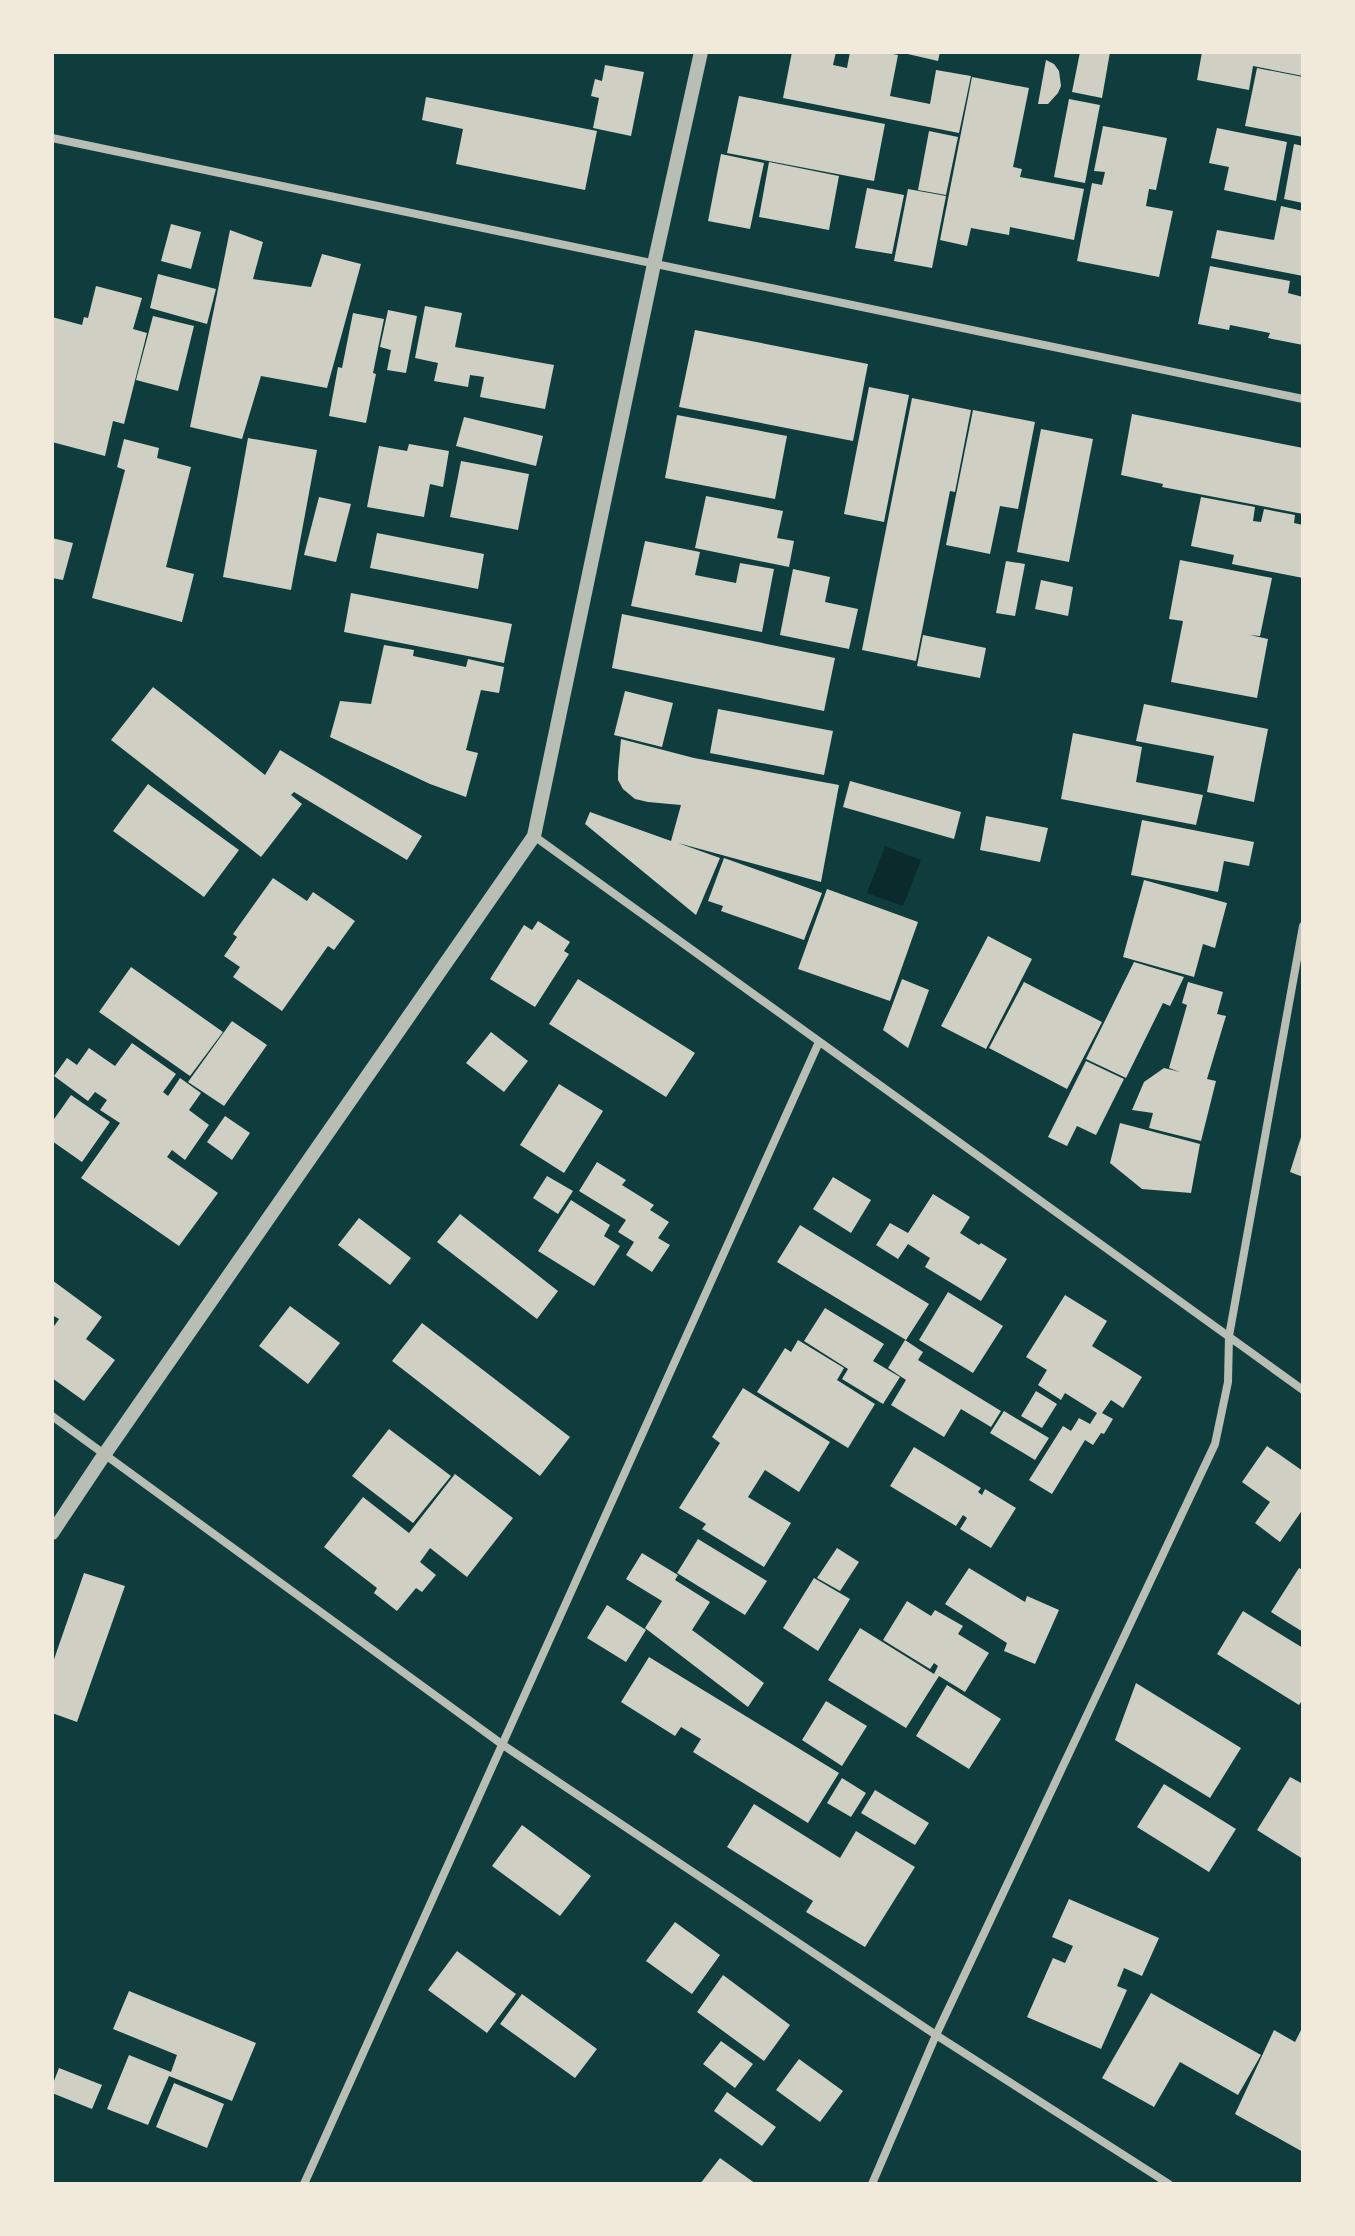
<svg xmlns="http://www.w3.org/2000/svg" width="1355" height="2236" viewBox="0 0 1355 2236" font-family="'Noto Sans',sans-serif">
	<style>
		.water { fill: #0a2a2b }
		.building { fill: #cfcfc3 }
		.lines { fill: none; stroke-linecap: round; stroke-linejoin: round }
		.minor { stroke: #b8beb3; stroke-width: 8 }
		.tertiary { stroke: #b8beb3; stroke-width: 14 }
	</style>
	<rect width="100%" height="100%" fill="#0f3d3e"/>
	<path class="water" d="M885,846L921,860L903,906L867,893Z"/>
	<path class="building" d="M792,52H836L833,65L847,68L850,52H882L898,55L890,96L930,104L936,70L971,76L959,133L783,98Z
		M899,52H940L938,61Z
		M1080,52H1110L1102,98L1072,92Z
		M1202,52H1303V76L1253,66L1249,90L1197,80Z
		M1046,60L1054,64L1059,71L1061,86L1058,93L1048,104H1038Z
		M605,65L644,72L631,136L593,128L599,98L591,96L595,79L602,81Z
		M1257,68L1303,77V137L1245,126Z
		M972,77L1029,88L1013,167L1022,169L1020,177L1084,189L1074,240L1010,227L1009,235L971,228L967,246L940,240Z
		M739,96L885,124L874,181L727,153Z
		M426,97L597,131L585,190L456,164L463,129L422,120Z
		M1069,99L1100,105L1085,183L1054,177Z
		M1103,126L1167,138L1156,190L1149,189L1146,206L1173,211L1159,277L1077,261L1092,183L1102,185L1105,172L1094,171Z
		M1217,128L1287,142L1276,201L1224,190L1229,167L1209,163Z
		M929,131L958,137L946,195L918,190Z
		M1294,144L1303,146V203L1284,199Z
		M721,154L764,163L750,229L708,221Z
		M769,162L839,176L829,230L759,217Z
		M867,188L904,195L892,254L855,248Z
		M908,189L946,196L932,268L894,261Z
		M1281,206L1303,211V276L1211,258L1217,230L1274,240Z
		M171,224L201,232L191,269L161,261Z
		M230,230L263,242L253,279L311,287L322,254L361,264L327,388L261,376L242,439L190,427Z
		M1210,266L1290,281L1288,293L1303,297V345L1268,338L1270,333L1230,325L1229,330L1198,324Z
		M158,274L216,289L207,324L150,308Z
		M96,286L142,298L133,329L147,333L124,424L113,421L105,456L52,442V317L82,325L84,317L88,318Z
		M425,306L462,313L455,347L554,365L545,409L480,397L484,377L470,375L468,387L434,381L438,363L415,358Z
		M388,310L417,316L406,373L387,370L391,350L380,347Z
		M353,313L384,319L373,373L376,374L366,423L329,416L338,367L342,368Z
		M153,316L194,326L178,391L136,380Z
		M695,330L868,364L853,441L679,407Z
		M869,387L909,395L884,522L844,514Z
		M912,398L971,410L955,492L950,491L916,661L862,650Z
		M973,410L1035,422L1018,509L1000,506L990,554L946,545Z
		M1132,414L1303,448V514L1162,487L1163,484L1121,475Z
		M677,415L787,436L775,499L665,478Z
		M464,417L543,436L536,466L456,446Z
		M1041,429L1093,439L1069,562L1017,552Z
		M248,438L317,450L291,590L223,577Z
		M124,439L159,448L157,458L191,467L166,567L194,574L182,622L92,598L125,470L117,467Z
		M409,444L449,451L443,487L430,484L424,517L367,507L379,446L407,451Z
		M461,461L529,474L518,530L450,517Z
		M706,496L783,511L777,538L794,541L789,567L695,548Z
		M319,497L351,504L336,562L304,555Z
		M1201,497L1255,507L1253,521L1261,522L1264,509L1295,515L1294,523L1303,525V578L1232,564L1234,555L1191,546Z
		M377,533L484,554L478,589L370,568Z
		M52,538L73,543L63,580L52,578Z
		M645,541L700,552L695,575L736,583L740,563L774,569L762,632L631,606Z
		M1180,560L1272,578L1260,636L1250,635L1268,639L1257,698L1171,682L1183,621L1169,619Z
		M1006,561L1025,564L1015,616L996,613Z
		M793,569L830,577L825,602L858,609L849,649L780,635Z
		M1041,580L1073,587L1068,616L1035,609Z
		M351,593L512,624L504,663L344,632Z
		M622,614L835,658L824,711L612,668Z
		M923,635L986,648L980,678L917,666Z
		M384,645L414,650L413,656L466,667L468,659L504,667L499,693L481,690L466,750L478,753L466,797L430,784L330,737L340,701L371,704Z
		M153,687L265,775L280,750L422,836L407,860L294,792L291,795L302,804L261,857L111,740Z
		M625,691L673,703L662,747L614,735Z
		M1144,704L1268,729L1254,802L1207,792L1214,756L1136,741Z
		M718,709L833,731L824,775L710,753Z
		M1073,733L1142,747L1136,782L1203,795L1196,825L1061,799Z
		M621,739L694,758L839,785L821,882L678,843L720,858L696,915L585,824L590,812L671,841L681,805L648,802L635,799L623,789L618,780V771Z
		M850,781L961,812L954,839L843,807Z
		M148,784L239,850L204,897L113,831Z
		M986,816L1048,828L1040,862L980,850Z
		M1142,820L1254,842L1249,866L1224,861L1218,892L1131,875Z
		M724,858L822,893L804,940L721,911L723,906L708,901Z
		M273,878L307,901L313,892L355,921L334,950L328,946L282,1011L233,977L240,967L224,956L237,937L233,934Z
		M1144,880L1227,903L1215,948L1203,944L1194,977L1123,957Z
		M827,889L918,922L890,1001L798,969Z
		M538,921L570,942L564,951L569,954L535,1007L490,979L524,925L532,930Z
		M988,936L1032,959L986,1049L941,1026Z
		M1134,962L1184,977L1170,1006L1163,1003L1126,1078L1086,1059Z
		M131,967L223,1032L190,1076L99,1012Z
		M578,979L695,1053L666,1097L549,1024Z
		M902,979L929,990L908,1048L883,1030Z
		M1024,982L1102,1022L1067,1089L989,1048Z
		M1188,982L1223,992L1217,1014L1226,1016L1207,1079L1216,1081L1201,1141L1149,1128L1153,1113L1132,1110L1144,1082L1164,1068L1180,1072L1169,1068L1187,1005L1182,1003Z
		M232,1021L267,1045L224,1106L188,1082Z
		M491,1032L528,1061L504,1092L466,1063Z
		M132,1043L176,1074L163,1092L168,1096L180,1078L201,1093L189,1110L209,1125L185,1160L172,1150L167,1157L218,1193L179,1246L81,1178L120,1123L100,1110L107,1100L95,1092L88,1101L54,1076L67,1058L77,1065L89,1048L115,1066Z
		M1086,1061L1124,1079L1096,1135L1077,1126L1067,1146L1048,1137Z
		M559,1084L603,1111L564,1173L520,1145Z
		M71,1095L110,1122L82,1162L52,1141V1122Z
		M225,1116L250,1133L232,1160L207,1142Z
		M1120,1123L1200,1144L1191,1193L1142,1189L1110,1163Z
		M1302,1134H1303V1177L1290,1172Z
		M597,1162L626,1180L622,1185L654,1205L650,1210L669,1222L658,1238L670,1245L652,1272L626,1255L634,1242L618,1232L626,1220L579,1191Z
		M547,1176L573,1191L558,1214L533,1198Z
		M833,1177L871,1200L851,1233L813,1209Z
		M933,1194L970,1217L960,1233L979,1245L981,1243L1007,1259L981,1301L925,1267L930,1258L908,1244L898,1259L876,1245L890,1223L908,1233Z
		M571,1200L610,1225L604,1236L620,1246L594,1286L538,1251Z
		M460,1214L558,1291L537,1319L437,1242Z
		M359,1218L411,1258L390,1285L338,1245Z
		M800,1225L929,1304L906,1340L777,1262Z
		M52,1280L102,1317L86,1339L115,1360L84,1401L52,1378V1329L59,1319L52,1315Z
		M948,1292L1003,1326L973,1373L919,1340Z
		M1065,1295L1107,1321L1092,1346L1142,1377L1123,1408L1111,1400L1102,1413L1113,1419L1104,1434L1101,1433L1093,1445L1085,1440L1052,1494L1029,1480L1063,1426L1071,1431L1079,1418L1090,1424L1097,1413L1065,1393L1061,1400L1038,1385L1047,1370L1026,1357Z
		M290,1306L340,1343L308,1384L259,1346Z
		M825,1308L884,1344L873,1361L900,1377L883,1404L842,1379L848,1369L804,1341Z
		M422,1323L570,1437L540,1476L392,1361Z
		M798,1340L844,1368L837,1380L875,1404L848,1448L757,1392L785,1348L791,1352Z
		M905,1340L923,1352L918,1360L1001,1411L991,1427L961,1409L944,1437L891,1405L906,1380L888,1368Z
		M743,1388L830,1442L799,1492L765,1470L748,1497L791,1523L764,1567L702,1529L706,1524L679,1508L720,1443L712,1437Z
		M1036,1391L1057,1404L1042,1428L1021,1416Z
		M1004,1411L1049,1438L1035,1460L990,1433Z
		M389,1429L451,1476L413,1523L352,1476Z
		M1267,1446L1303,1471V1509L1280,1542L1255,1523L1270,1502L1242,1482Z
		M914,1447L981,1488L978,1492L982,1495L985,1489L1016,1508L991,1548L960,1529L967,1518L963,1515L956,1526L890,1486Z
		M455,1474L513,1518L467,1577L430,1548L420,1562L436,1575L422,1592L416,1588L397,1611L374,1593L377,1588L324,1547L363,1497L409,1533Z
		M698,1539L767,1581L745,1615L677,1573Z
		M837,1548L859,1562L840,1591L817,1578Z
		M642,1553L678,1575L675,1580L710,1602L692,1630L764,1683L748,1707L645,1628L662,1601L626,1579Z
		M969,1568L1025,1602L1027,1596L1059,1610L1035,1664L1004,1651L1007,1643L945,1604Z
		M1299,1568L1303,1570V1632L1271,1612Z
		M84,1573L125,1586L77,1722L52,1713V1665Z
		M814,1578L850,1599L818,1651L783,1628Z
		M907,1601L931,1616L935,1610L963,1626L958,1634L989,1653L965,1692L939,1676L906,1728L828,1680L860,1628L934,1674L938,1666L934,1663L930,1669L883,1640Z
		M607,1605L646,1630L626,1662L587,1638Z
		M1243,1611L1303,1648V1699L1299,1705L1217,1654Z
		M649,1657L839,1773L808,1823L693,1752L701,1739L681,1727L675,1736L621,1702Z
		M1136,1683L1241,1748L1210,1798L1115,1740Z
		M947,1685L1001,1719L969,1769L916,1736Z
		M826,1701L867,1726L842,1766L802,1740Z
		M1290,1777L1303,1784V1859L1257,1830Z
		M842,1778L866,1793L851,1817L827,1803Z
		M1164,1784L1236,1829L1209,1872L1137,1827Z
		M875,1790L929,1823L915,1845L861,1813Z
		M754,1804L840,1858L856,1831L915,1867L865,1947L806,1912L813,1901L727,1847Z
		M522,1825L591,1876L560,1916L492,1866Z
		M1069,1899L1159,1938L1142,1976L1124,1968L1117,1986L1127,1990L1101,2049L1027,2017L1053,1958L1065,1963L1073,1946L1052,1937Z
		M675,1922L720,1955L692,1994L646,1961Z
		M457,1951L516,1994L487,2033L428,1990Z
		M723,1975L790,2025L764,2061L697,2012Z
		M129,1991L256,2043L232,2101L169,2076L148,2125L107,2109L129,2055L171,2072L177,2055L113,2029Z
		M1151,1993L1261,2055L1238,2095L1180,2062L1154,2107L1102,2078Z
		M522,1994L597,2049L575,2078L500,2024Z
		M1303,2026V2152L1235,2114L1274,2030L1295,2042Z
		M721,2041L753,2064L735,2088L703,2064Z
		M799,2059L843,2091L820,2122L776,2090Z
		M59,2068L102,2085L92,2109L52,2093V2086Z
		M174,2083L224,2104L207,2148L156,2127Z
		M727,2092L776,2127L762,2146L714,2111Z
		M720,2158L756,2184H700Z"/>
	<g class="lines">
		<path class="minor" d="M52,138L1303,399
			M534,836L1303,1390
			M52,1416L503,1745L936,2035L1169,2184
			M304,2184L819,1042
			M872,2184L936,2035L1215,1444L1228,1382L1229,1336L1303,926"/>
		<path class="tertiary" d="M52,1533L104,1455L534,836L654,264L701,52"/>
	</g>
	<rect width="1355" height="2236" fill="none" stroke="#f1e9da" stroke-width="108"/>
</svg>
